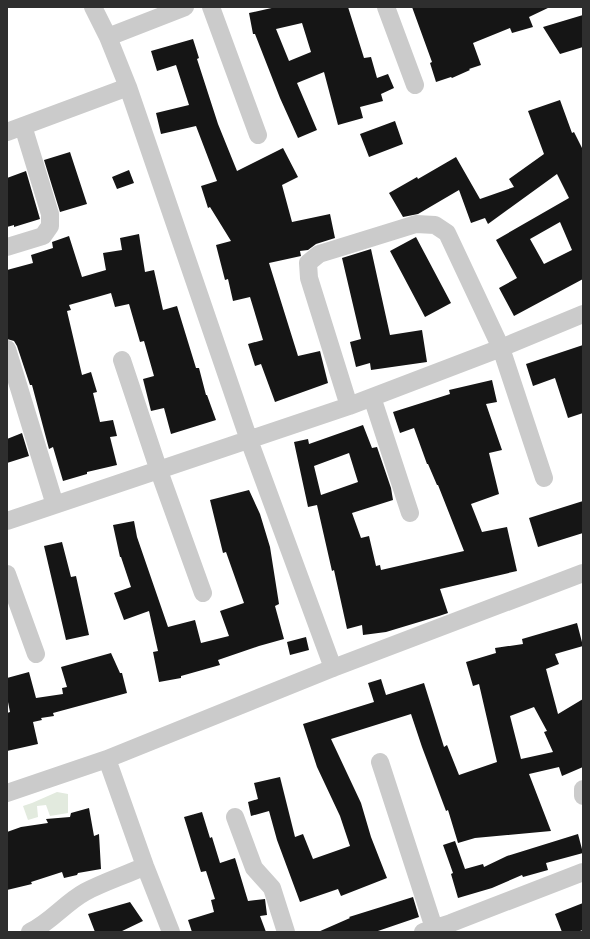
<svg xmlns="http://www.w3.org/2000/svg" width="590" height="939" viewBox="0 0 590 939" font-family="Raleway,sans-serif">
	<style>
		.green { fill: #e2eade }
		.building { fill: #151515; fill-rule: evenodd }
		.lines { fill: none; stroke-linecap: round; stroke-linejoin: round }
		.street { stroke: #cbcbcb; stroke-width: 18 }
	</style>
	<rect width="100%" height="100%" fill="#fff"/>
	<path class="green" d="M57,792L68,794V813L50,816L46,805L37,806L38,817L28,820L23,806L32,803Z"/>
	<path class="building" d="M276,7H348L364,58L371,57L377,78L388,74L394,88L381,94L383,101L360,107L363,118L338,125L324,72L297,83L317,130L298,138L280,98L255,34H253L249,13ZM302,23L311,52L289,61L276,29Z
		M412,7H550L529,17L533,27L512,33L510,28L473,43L481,65L469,69L470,70L452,78L451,77L436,82L430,63L432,62Z
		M583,15V47L560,54L543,27Z
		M193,39L199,58L197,59L218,124L237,171L283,148L298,177L282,185L292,222L330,214L335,238L316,244L308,250L300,251L301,256L269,263L298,356L320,351L328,383L275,402L261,364L255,366L248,344L263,340L250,297L233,301L228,279L225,280L216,245L231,241L210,207L208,208L201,186L217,181L196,126L161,134L156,113L189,105L176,65L157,71L151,51Z
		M560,100L572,133L574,132L583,150V279L514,316L499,288L517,278L496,240L569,198L557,174L488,224L485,218L471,223L459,190L418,214L403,217L389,193L417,177L418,179L456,157L480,199L514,187L509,179L544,154L528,111ZM560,222L572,250L544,264L530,239Z
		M395,121L403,144L369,157L360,134Z
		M70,152L87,204L60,212L44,160Z
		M129,170L134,183L117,189L112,177Z
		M26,171L40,219L14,227V225L7,227V178Z
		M139,234L145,272L154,270L163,310L177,306L196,368H199L206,395H207L216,420L171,434L164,408L151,411L143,379L154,376L144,341L140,342L129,304L115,307L111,293L69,305L71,310L67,311L82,375L91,372L97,392L93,393L100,422L113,420L117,436L110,437L117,465L87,472V474L63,481L53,447L49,449L32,385H30L17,346L14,341L7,339V270L33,263L31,255L53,248L52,242L69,236L82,277L106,270L103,253L122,250L120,238Z
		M416,237L451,303L425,317L390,251Z
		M371,249L390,335L422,330L427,362L371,370L370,363L356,367L350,342L361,339L342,258Z
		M583,345V413L568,418L555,378L533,386L526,364Z
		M492,380L497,402L486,404L502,450L489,453L499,494L471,504L482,532L507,527L517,571L440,589L448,613L439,616L386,632L363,635L362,625L347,629L334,570L332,571L317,505L308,507L294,442L308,439L309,444L363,425L372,448L377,447L391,488L393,500L352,513L361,538L369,536L376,566L380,565L381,570L464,551L438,485H437L428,464H427L414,428L400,433L393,412L450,394L449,390ZM349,453L358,482L321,495L314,466Z
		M22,433L29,456L7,463V439Z
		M249,490L260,514L270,547L279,604L275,606L284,639L259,646L218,660L220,665L181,676V678L159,682L153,652L158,651L149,611L124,620L114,593L131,587L121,557H120L113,525L134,521L137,537L168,627L195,620L201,643L229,636L220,611L244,603L226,552L223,553L210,500Z
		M583,501V533L538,547L529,518Z
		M62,542L71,577L76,576L89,635L66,640L44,546Z
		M577,623L583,646L555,654L559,664L546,669L558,714L583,699V767L562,776L559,767L529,774L551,831L475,838L458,843L448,810L446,811L422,747L411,714L331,739L361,803L371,837L387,878L341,896L338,889L300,902L277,840L269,811L251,816L248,802L258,799L254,783L280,777L295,837L303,834L313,859L350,846L340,816L317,767L303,724L374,702L368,683L381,679L386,695L424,683L444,747L447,745L459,775L497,762L479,684L473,686L466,662L496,653L495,648L523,644L522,639ZM534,707L547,731L544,732L553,752L521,759L510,716Z
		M306,637L309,650L290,655L287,642Z
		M111,653L120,673H122L127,693L53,713L54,716L41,718L42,720L33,722L38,744L7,751V713L10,712L7,697V678L29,672L36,698L63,694L62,688L67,687L61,667Z
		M89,808L94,836L99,834L101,869L78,873L77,875L64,878L62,872L31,882L32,884L7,890V832L21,827L48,823L46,819L70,817L71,813Z
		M202,812L210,838L212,837L220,863L235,858L248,901L265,899L267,915L260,916L266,932H192L188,920L214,912L211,900L215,899L206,871L201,872L184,817Z
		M578,834L583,853L546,863L548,870L523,877L522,875L492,888L458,898L451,874L453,873L443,845L455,841L465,869L483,864L484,867L507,856Z
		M413,897L419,917L375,932H318L350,918L349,917Z
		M130,902L143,921L120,932H95L88,914Z
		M583,903V930L577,932H562L555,914Z"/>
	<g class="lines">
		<path class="street" d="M93,7L108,37L128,87L249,440L333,668
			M211,7L258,135
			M386,7L415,85
			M108,37L185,7
			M7,132L128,87
			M7,247L43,236L50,226V214L23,126
			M7,349L55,505
			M122,360L159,471L203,593
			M372,397L410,513
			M349,406L309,278L308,263L319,254L416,224L435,225L447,233L501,348L544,478
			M7,521L349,406L501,348L583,314
			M7,574L36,654
			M107,759L145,866L171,932
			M380,762L434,928
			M583,789V796
			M7,793L107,759L333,668L583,573
			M235,817L254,868L272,888L286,932
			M30,932C51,922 65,903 85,892C104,882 126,875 145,866
			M423,932L451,923L583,872"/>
	</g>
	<rect width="590" height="939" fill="none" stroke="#2e2e2e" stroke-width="16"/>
</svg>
